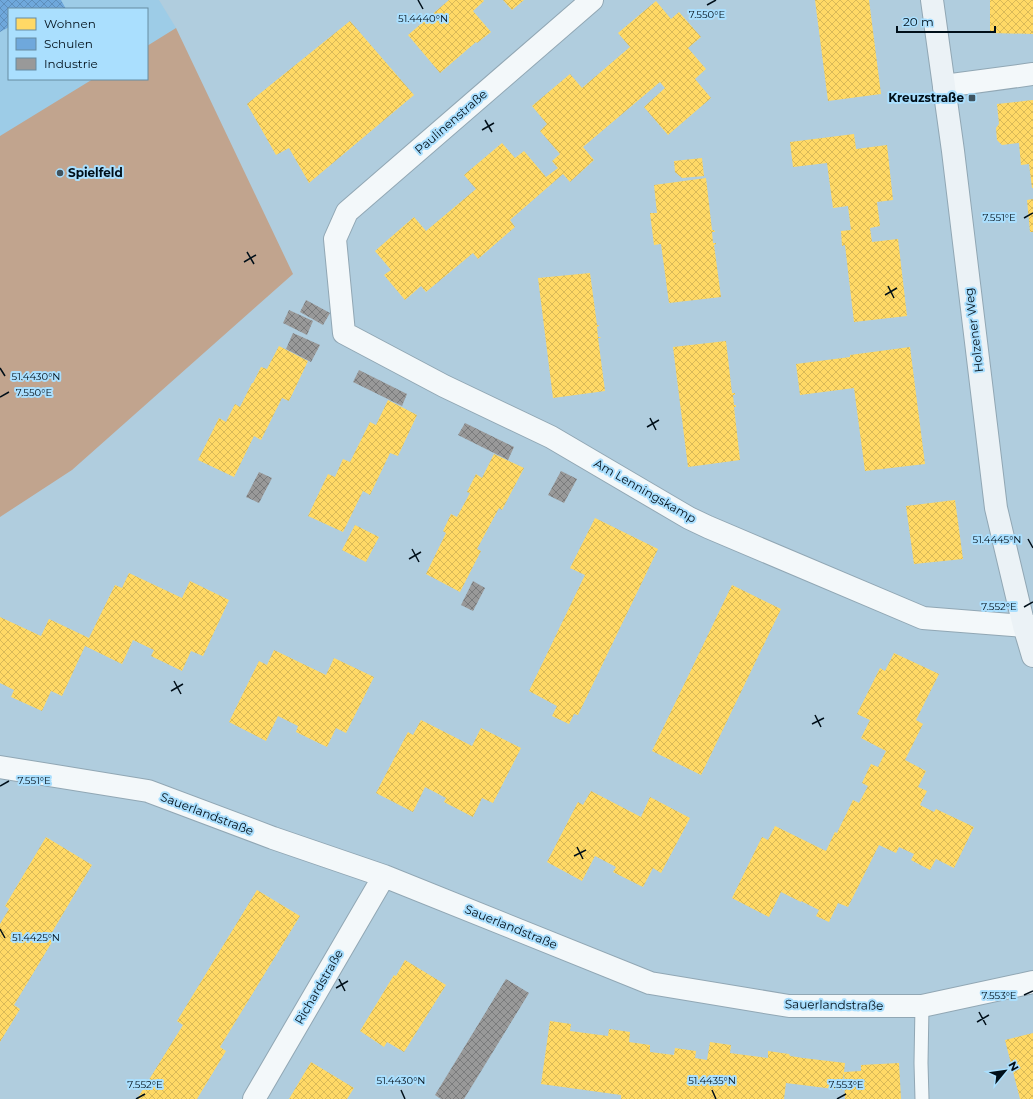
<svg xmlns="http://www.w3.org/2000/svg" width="1033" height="1099" viewBox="0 0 1033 1099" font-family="Montserrat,sans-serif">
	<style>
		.built { fill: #9dcce7 }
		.green { fill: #c1a48e }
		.homes { fill: url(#homes-cross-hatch) }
		.schools { fill: url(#schools-cross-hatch) }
		.industry { fill: url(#industry-cross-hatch) }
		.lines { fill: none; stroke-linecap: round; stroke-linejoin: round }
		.service-casing { stroke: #91a7b4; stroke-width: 15 }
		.minor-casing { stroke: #91a7b4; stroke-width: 24 }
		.secondary-casing { stroke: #91a7b4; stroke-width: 24 }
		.service { stroke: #f3f8fa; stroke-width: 13 }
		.minor { stroke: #f3f8fa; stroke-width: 22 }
		.secondary { stroke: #ebf2f6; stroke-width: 22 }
		.ticks { fill: none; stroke: #000f19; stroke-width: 1.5 }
		.poi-dot { fill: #3e525e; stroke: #aadffe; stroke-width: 1.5 }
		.labels { text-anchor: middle; stroke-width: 4; stroke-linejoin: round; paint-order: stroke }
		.poi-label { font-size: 12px; font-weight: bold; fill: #000f19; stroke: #aadffe; text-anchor: end }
		.street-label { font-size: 12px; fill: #000f19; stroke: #aadffe }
		.ticks-label { font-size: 10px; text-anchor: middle; fill: #000f19; stroke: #aadffe; stroke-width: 4; stroke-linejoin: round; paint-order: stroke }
	</style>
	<defs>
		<pattern id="homes-cross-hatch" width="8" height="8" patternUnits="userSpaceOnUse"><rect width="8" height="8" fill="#ffd966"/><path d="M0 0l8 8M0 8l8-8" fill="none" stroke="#d9b958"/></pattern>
		<pattern id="schools-cross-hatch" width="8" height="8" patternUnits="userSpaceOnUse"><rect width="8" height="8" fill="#6fa8dc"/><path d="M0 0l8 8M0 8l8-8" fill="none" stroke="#5e8fbc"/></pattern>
		<pattern id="industry-cross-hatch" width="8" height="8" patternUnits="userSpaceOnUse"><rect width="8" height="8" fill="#999"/><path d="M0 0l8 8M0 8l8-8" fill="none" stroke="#7a7b7c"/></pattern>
	</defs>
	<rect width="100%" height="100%" fill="#b0cdde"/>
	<path class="built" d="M0,0H159L176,28L168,40L147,53V9H9V79H101L0,137Z"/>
	<path class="green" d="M176,28L293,274L72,470L0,517V136L93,79H147V46Z"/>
	<path class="homes" d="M449,0H483L484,1L473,11L491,32L477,43L476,42L440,73L408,35Z
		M503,0H524L512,10Z
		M815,0H869L881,94L828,101Z
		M990,0H1033V34L990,33Z
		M656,1L671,19L679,12L701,37L688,48L706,69L695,79L711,98L668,135L644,107L665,88L660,82L583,147L594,160L570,182L563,174L510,220L515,227L478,259L473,253L426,292L421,286L405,300L384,275L391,270L375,251L414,217L426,231L476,189L464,175L502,143L515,158L524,151L546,177L558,168L552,161L560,154L540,131L547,124L532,106L570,74L582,88L630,47L618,33Z
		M350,21L414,95L309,183L289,148L276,155L247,104Z
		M1033,100V188H1032L1029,164L1021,165L1019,143L1002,145L997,140L996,128L999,124L997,104Z
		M854,134L856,149L887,145L893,200L877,202L880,226L870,228L872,242L898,239L907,316L854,322L845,245L842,246L841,231L851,230L848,206L833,208L827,163L793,167L790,142Z
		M702,158L704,176L682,178L675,172L674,161Z
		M706,178L712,230H714L715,232H712L713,243H716V244L714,245L721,297L669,303L661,244L654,245L650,213H657L654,185Z
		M1033,199V232H1030L1027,200Z
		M590,273L597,325H599V326L597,327L598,337H600L601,338H598L605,391L553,398L538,278Z
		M726,341L732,393H735V395H733L734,405H736V407H734L740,460L688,467L673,347Z
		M279,346L308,361L289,401L282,398L261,440L254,436L234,477L198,460L219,418L226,422L235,404L240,407L252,383H253L261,367L267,369Z
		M910,347L925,464L865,471L854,388L800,395L796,364L850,357V355Z
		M388,400L417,415L398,456L390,453L370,495L363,491L343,532L308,516L328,474L335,477L343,459L350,462L370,422L376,425Z
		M494,454L524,468L502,510L499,508L477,549L481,551L460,592L426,574L446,533L443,531L451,514L457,517L470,493L467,492L476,474L482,478Z
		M955,500L963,559L914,564L906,506Z
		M595,518L658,549L578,715L574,714L569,724L552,716L557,706L529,691L585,575L570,568Z
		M355,525L379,537L366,562L342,550Z
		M129,573L182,598L190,581L229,600L203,656L191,651L182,671L151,656L154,650L133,640L122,664L85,646L62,696L51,691L42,711L11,697L14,690L0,683V617L41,636L49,619L89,638L115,585L122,588Z
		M732,585L781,609L701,775L652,751Z
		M274,650L326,675L334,658L374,677L346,733L336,728L327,747L296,732L298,726L278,716L266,741L229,722L259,661L267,665Z
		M894,653L939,674L916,720L923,724L905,760L926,771L918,787L927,791L920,805L934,812L936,809L974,827L954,868L936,859L930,870L911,860L914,854L899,847L896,853L879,845L848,907L838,903L829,922L816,916L819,910L801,901V902L781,892L769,917L732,898L762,837L768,840L775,826L826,851L835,832L837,833L853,800L859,803L868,786L862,783L871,764L878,767L886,751L861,738L870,720L857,714L880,668L885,671Z
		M421,720L472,746L481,728L521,748L493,803L482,798L473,817L444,802L446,798L425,787L413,812L376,793L408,732L413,735Z
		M591,791L641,817L650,797L690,818L661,873L653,868L643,887L613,872L616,867L595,856L582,881L547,862L578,802L583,805Z
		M46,837L92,865L51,934L55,937L14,1005L20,1009L0,1042V924L9,909L5,906Z
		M257,890L300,916L220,1047L226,1051L197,1099H137L183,1025L177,1021Z
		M405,960L446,985L404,1052L387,1042L384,1047L360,1031L394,975L396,976Z
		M550,1021L571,1024L570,1031L608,1036L609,1029L630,1032L629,1042L650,1045V1052L674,1055L675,1048L696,1051L695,1058L707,1060L710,1042L731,1045L730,1053L768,1058V1051L789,1054L790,1056L803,1058L845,1063L844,1072L861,1071V1065L899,1063L901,1099H845L844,1072L842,1090L786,1083L784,1099H621V1095L541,1084Z
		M1033,1033V1099H1020L1005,1040Z
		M311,1062L354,1088L347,1099H289Z"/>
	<path class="schools" d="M0,0H61L66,9H9V27L0,32Z"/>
	<path class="industry" d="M306,300L330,313L323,325L300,312Z
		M289,310L313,321L307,335L283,323Z
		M293,333L320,345L311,362L286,349Z
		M359,370L407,394L402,406L353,382Z
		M465,423L514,447L508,460L458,435Z
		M561,471L577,479L564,503L548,495Z
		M259,472L272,478L259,503L246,497Z
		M473,581L485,588L473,611L461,605Z
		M506,979L529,993L464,1099H441L435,1095Z"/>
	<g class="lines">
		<g class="service-casing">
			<path id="service" d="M922,1006L921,1063L922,1099"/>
		</g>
		<g class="minor-casing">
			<path id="minor" d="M592,0L347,212L335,239L344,333L444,386L551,437L689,518L708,527L923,618L1024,626H1033
				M944,86L1033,74
				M0,767L148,791L273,838L384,876L650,983L789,1006H922L1033,982
				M254,1099L384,876"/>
		</g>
		<g class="secondary-casing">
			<path id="secondary" d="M932,0L953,151L996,508L1024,626L1033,656"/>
		</g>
		<use href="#service" class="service"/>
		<use href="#minor" class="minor"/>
		<use href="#secondary" class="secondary"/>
	</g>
	<path class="ticks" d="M418,0L423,9M707,5L716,0M485,120L492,132M482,130L494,123M1024,218L1033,213M247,252L254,264M244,262L256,255M888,286L894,298M885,295L897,288M0,368L5,376M0,397L9,392M650,418L656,430M647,427L659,420M1028,539L1033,548M412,549L419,562M409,559L421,552M1024,607L1033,602M174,681L181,694M171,691L183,684M815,715L821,727M812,724L824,718M0,786L9,781M577,847L583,859M574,856L586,850M0,929L5,938M339,979L345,991M336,988L348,981M1024,995L1033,991M979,1012L986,1025M977,1022L989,1015M401,1090L405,1099M712,1090L716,1099M136,1099L145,1094M837,1099L846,1094"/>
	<g class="poi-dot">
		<rect x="968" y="94" width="8" height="8" rx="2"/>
		<circle cx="60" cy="173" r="4"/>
	</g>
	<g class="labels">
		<g class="poi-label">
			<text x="964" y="102">Kreuzstraße</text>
			<text x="68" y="177" text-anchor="start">Spielfeld</text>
		</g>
		<g class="street-label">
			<text transform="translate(451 122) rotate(-41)" y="4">Paulinenstraße</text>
			<text transform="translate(974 330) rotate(-97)" y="4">Holzener Weg</text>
			<text transform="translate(645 491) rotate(30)" y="4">Am Lenningskamp</text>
			<text transform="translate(207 814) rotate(21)" y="4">Sauerlandstraße</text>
			<text transform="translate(511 927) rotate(22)" y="4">Sauerlandstraße</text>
			<text transform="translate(319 987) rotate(-60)" y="4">Richardstraße</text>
			<text transform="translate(834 1005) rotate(1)" y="4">Sauerlandstraße</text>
		</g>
	</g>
	<g class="ticks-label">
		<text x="707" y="18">7.550°E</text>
		<text x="423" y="22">51.4440°N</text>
		<text x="999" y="221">7.551°E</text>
		<text x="36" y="380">51.4430°N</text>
		<text x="34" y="396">7.550°E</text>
		<text x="997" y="543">51.4445°N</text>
		<text x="999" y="610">7.552°E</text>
		<text x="34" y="784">7.551°E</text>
		<text x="36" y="941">51.4425°N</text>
		<text x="999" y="999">7.553°E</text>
		<text x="401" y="1084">51.4430°N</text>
		<text x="712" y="1084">51.4435°N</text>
		<text x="145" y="1088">7.552°E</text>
		<text x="846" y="1088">7.553°E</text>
	</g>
	<rect x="8" y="8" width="140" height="72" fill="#aadffe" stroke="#668ca2"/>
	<rect x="16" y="18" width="20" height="12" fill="#ffd966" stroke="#668ca2"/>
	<text x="44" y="28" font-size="12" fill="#000f19">Wohnen</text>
	<rect x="16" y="38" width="20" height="12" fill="#6fa8dc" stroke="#668ca2"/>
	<text x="44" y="48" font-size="12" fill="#000f19">Schulen</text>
	<rect x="16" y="58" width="20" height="12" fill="#999999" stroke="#668ca2"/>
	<text x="44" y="68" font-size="12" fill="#000f19">Industrie</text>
	<g transform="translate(1005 1071) rotate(61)" stroke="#aadffe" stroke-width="3" paint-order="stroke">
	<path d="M0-3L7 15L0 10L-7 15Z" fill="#000f19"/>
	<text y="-6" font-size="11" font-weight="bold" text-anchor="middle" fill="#000f19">N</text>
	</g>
	<path d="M897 26v6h98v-6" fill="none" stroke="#000f19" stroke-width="2"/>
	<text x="903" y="26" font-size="12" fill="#000f19" stroke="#aadffe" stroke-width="3" paint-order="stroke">20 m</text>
</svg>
